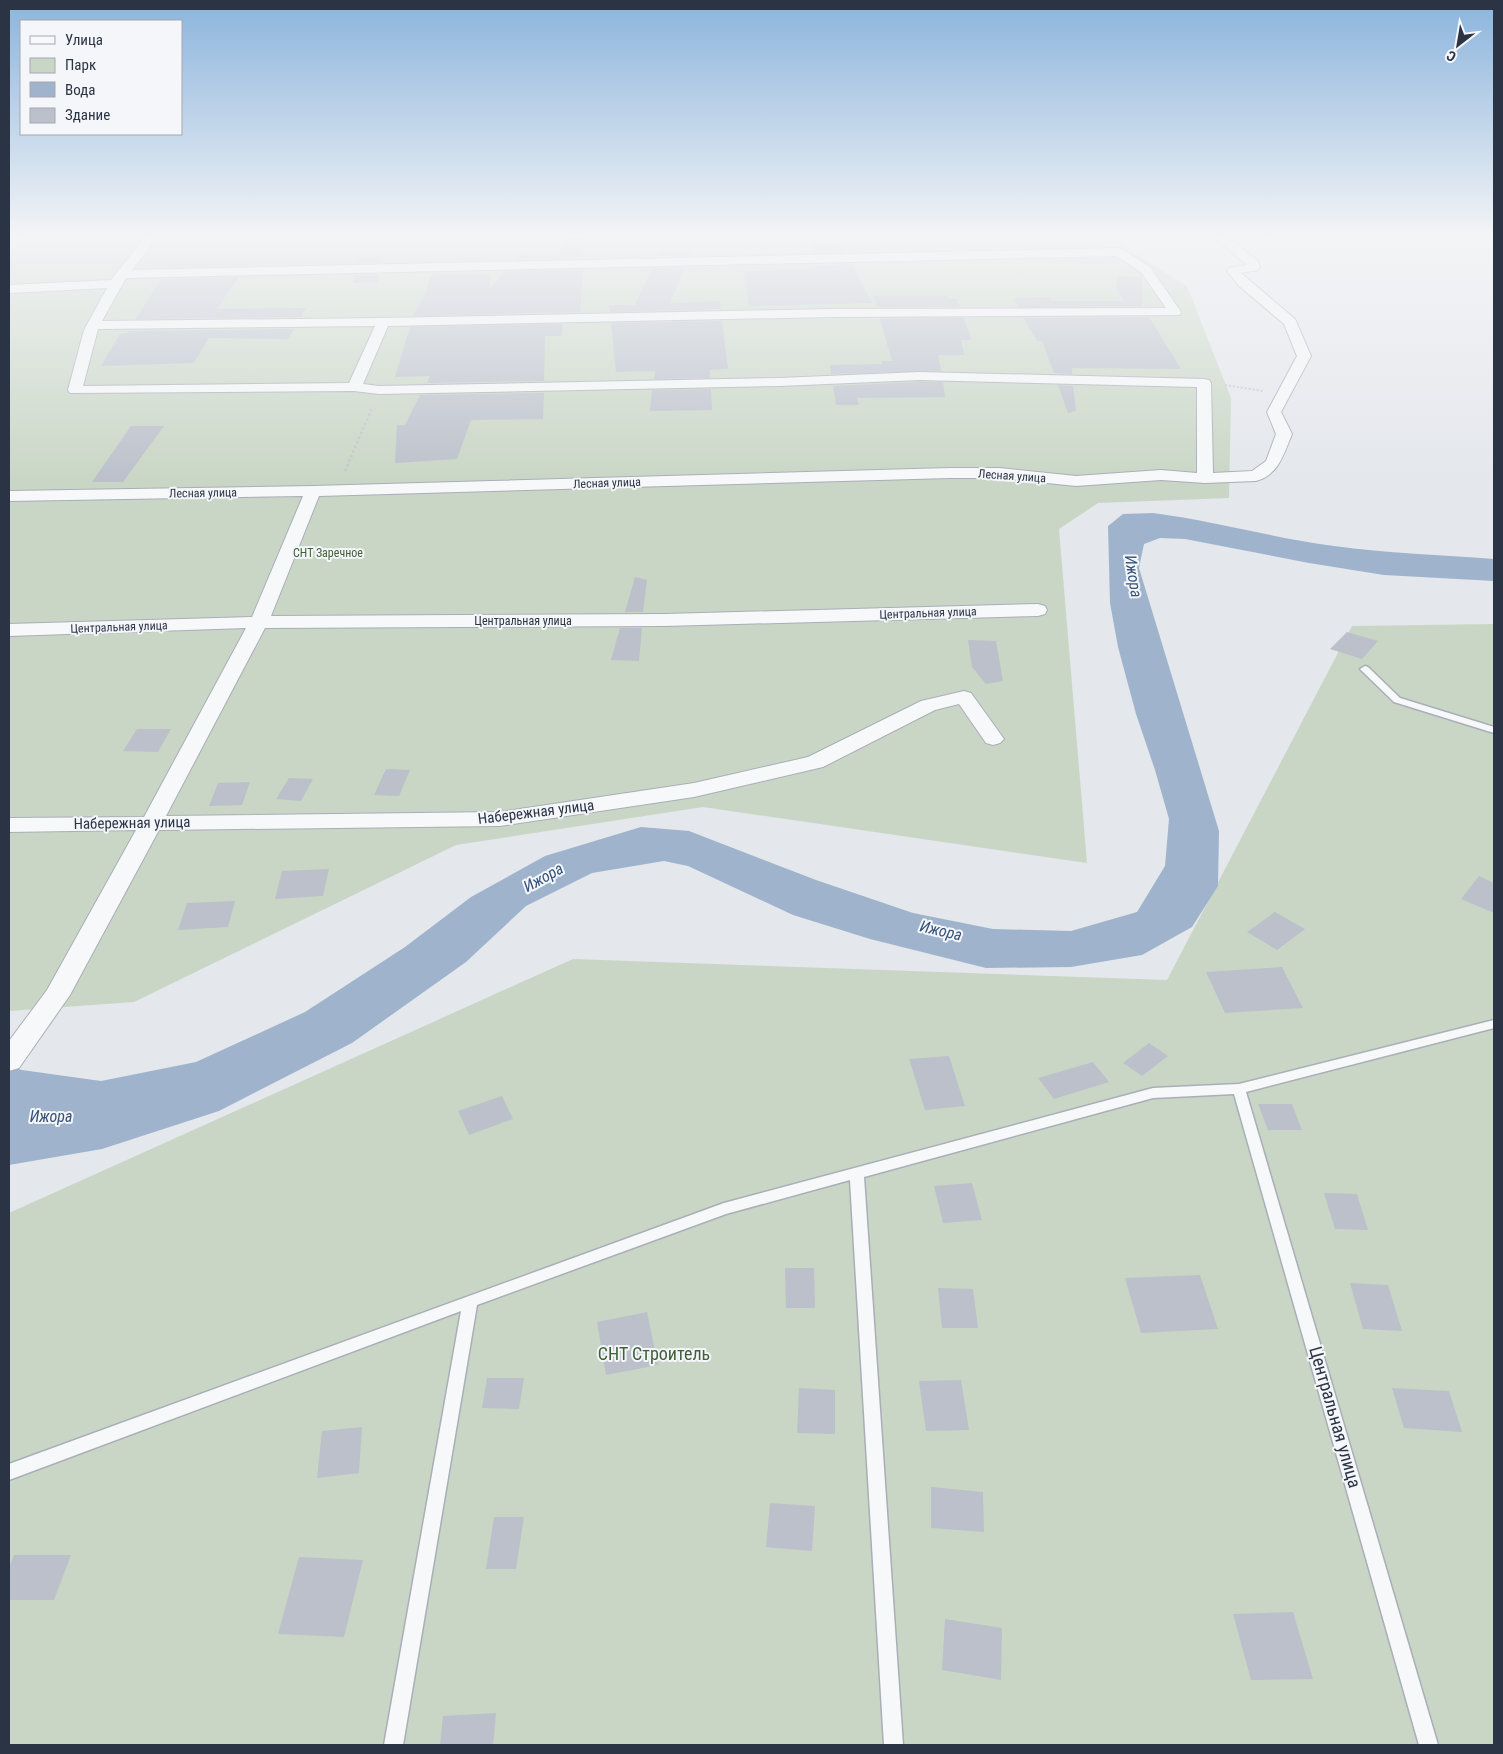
<svg xmlns="http://www.w3.org/2000/svg" width="1503" height="1754" viewBox="0 0 1503 1754" font-family="'Roboto Condensed',sans-serif">
	<style>
		.green { fill: #c9d6c5 }
		.water { fill: #9fb4cc }
		.building { fill: #bbc0ca }
		.lines { fill: none; stroke-linecap: round; stroke-linejoin: round }
		.lane-casing { stroke: #a9aeb7; stroke-width: 3 }
		.street-casing { stroke: #a9aeb7; stroke-width: 2 }
		.path-far1 { stroke: #c2c5cb; stroke-width: 2; stroke-dasharray: 2 2; stroke-linecap: butt }
		.path { stroke: #c2c5cb; stroke-width: 2.5; stroke-dasharray: 2.5 2.5; stroke-linecap: butt }
		.lane { fill: #f7f8fa; fill-rule: evenodd }
		.street { fill: #f7f8fa; fill-rule: evenodd }
		.labels { text-anchor: middle; stroke-width: 4; stroke-linejoin: round; paint-order: stroke }
		.far-street-label { font-size: 12px; fill: #2b3445; stroke: #f4f6f9 }
		.far-park-label { font-size: 12px; fill: #3f6138; stroke: #f4f6f9 }
		.street-label { font-size: 15px; fill: #2b3445; stroke: #f4f6f9 }
		.water-label { font-size: 16px; font-style: italic; fill: #34527a; stroke: #f4f6f9 }
		.near-park-label { font-size: 18px; fill: #3f6138; stroke: #f4f6f9 }
		.near-street-label { font-size: 18px; fill: #2b3445; stroke: #f4f6f9 }
	</style>
	<rect width="100%" height="100%" fill="#e4e7ec"/>
	<path class="green" d="M9,235H1105L1187,286L1231,398L1229,498L1098,503L1059,529L1087,863L703,807L456,845L134,1002L9,1011Z
		M1494,624V1745H9V1213L573,959L1167,980L1352,626Z"/>
	<path class="water" d="M1153,513C1215,521 1273,538 1334,546C1387,553 1441,555 1494,559V581L1384,575L1309,563L1185,539L1160,538L1144,544L1139,568L1219,831L1218,886L1192,927L1142,955L1071,967L986,968L870,939L793,915L688,866L664,861L592,873L526,906L466,962L352,1043L219,1111L102,1149L9,1165V1066L22,1070L101,1081L196,1062L305,1012L405,947L471,897L545,856L641,827L689,831L816,880L913,913L993,929L1071,931L1137,912L1165,866L1169,819L1155,770L1136,714L1118,647L1110,603L1108,526L1123,514Z"/>
	<path class="building" d="M567,235H584L583,258L516,260L521,254L559,256Z
		M812,244H843L847,252L813,253Z
		M660,251H692L690,256H658Z
		M357,257H380V263H356Z
		M249,263L247,266L167,267L168,264Z
		M852,264L872,303L749,306L744,271L816,268V265Z
		M685,267L670,303L720,301L721,309L610,312L609,305H635L652,268Z
		M583,270L580,312L413,316L425,295L431,275L490,274V288L505,271Z
		M379,274L378,282L353,283L354,275Z
		M1117,276L1142,277V306L1019,307L1014,298L1050,297L1052,301H1124L1116,290Z
		M239,277L217,309L306,308L301,317L136,319L161,279Z
		M874,296H948V299H957L960,307H877Z
		M1149,317L1181,369L1072,368V374L1054,373L1042,341H1037L1024,318Z
		M964,318L971,340H961L964,355H938L941,371L831,374L830,365L882,364L881,361H892L880,319Z
		M722,321L728,369L710,370V378L654,379L655,371L616,372L611,323Z
		M563,324L561,336H545L544,381L427,383L430,376L395,377L410,327Z
		M294,329L288,339L209,338L194,363L101,366L120,334L127,333L129,331Z
		M920,382H943L945,397L857,398L859,405H836L833,386Z
		M1058,385L1073,386L1076,411L1068,413Z
		M711,389L712,410L650,411L652,390Z
		M544,393L543,419L471,420L457,459L395,463L397,425H405L420,395Z
		M131,426H164L123,482H92Z
		M635,577L647,580L643,612H625Z
		M620,628H642L639,661L611,660Z
		M1347,632L1378,641L1362,659L1330,649Z
		M968,640L996,641L1003,681L986,684L972,667Z
		M137,729H171L158,752L123,751Z
		M386,769L410,770L399,796L374,795Z
		M289,778L313,779L301,801L276,799Z
		M250,782L242,805L209,806L218,783Z
		M329,869L323,896L275,899L282,871Z
		M1479,876L1494,883V913L1461,899Z
		M235,901L228,927L178,930L187,903Z
		M1275,912L1305,929L1277,950L1247,932Z
		M1282,967L1303,1008L1225,1013L1206,972Z
		M1149,1043L1168,1056L1142,1076L1123,1063Z
		M949,1056L965,1106L925,1110L909,1059Z
		M1093,1062L1109,1082L1054,1099L1038,1078Z
		M502,1096L513,1119L469,1135L458,1111Z
		M1258,1104H1292L1302,1130H1268Z
		M972,1183L982,1220L943,1223L934,1186Z
		M1324,1193L1357,1194L1368,1230L1335,1229Z
		M785,1268H814L815,1308H786Z
		M1200,1275L1218,1329L1141,1333L1125,1278Z
		M1350,1283L1388,1285L1402,1331L1363,1329Z
		M938,1288L973,1289L978,1328H942Z
		M647,1312L658,1365L606,1375L597,1322Z
		M487,1378H524L519,1409L482,1408Z
		M961,1380L969,1430L926,1431L919,1381Z
		M799,1388L835,1390V1434L797,1433Z
		M1392,1388L1449,1391L1462,1432L1404,1428Z
		M362,1427L359,1473L317,1478L322,1431Z
		M931,1487L983,1492L984,1532L931,1528Z
		M770,1503L815,1506L812,1551L766,1547Z
		M494,1517H524L516,1569H486Z
		M14,1555H71L54,1600H9V1568Z
		M299,1557L363,1560L344,1637L278,1634Z
		M1293,1612L1313,1679L1251,1680L1233,1614Z
		M945,1619L1002,1628L1001,1680L942,1670Z
		M496,1713L493,1745H440L443,1716Z"/>
	<g class="lines">
		<g class="lane-casing">
			<path id="lane" d="M1365,666L1368,667L1400,698L1494,727V733L1394,702L1362,671L1360,669Z
				M1494,1020V1028L1246,1092L1438,1745H1419L1234,1094L1153,1098L864,1177L903,1745H884L850,1180L726,1214L477,1305L403,1745H384L461,1311L9,1480V1464L724,1203L1153,1088L1239,1084Z"/>
		</g>
		<g class="street-casing">
			<path id="street" d="M15,235H27L13,249L9,250V241Z
				M147,235H159L132,270L1120,248L1150,267L1181,312L1180,315L831,317L388,326L363,384L379,386L780,378L920,372L1204,379L1209,380L1211,383L1213,473L1252,471L1266,461L1276,434L1267,412L1297,356L1284,324L1238,285L1227,271L1229,268L1247,265L1212,235H1225L1258,261L1260,267L1258,270L1241,273L1295,319L1311,356L1281,412L1292,434C1284,453 1279,475 1256,481L1205,483L1161,480L1076,486L1000,478H950L319,496L271,616L665,614L1038,604L1045,606L1047,610L1045,614L1038,616L665,626L265,628L166,816L500,812L694,783L808,757L921,701L964,691L971,693L1004,739L1000,743L993,745L986,743L959,704L935,710L823,767L694,797L500,826L159,830L70,995L19,1068L9,1071V1041L47,990L136,830L9,832V818L144,817L246,628L9,636V624L252,617L303,496L9,501V491L313,486L950,468H1000L1076,476L1161,470L1197,473V387L920,380L780,386L379,394L354,391L70,393L68,390L84,330L107,288L9,293V285L111,280ZM1117,256L1142,273L1166,308L831,309L383,318L102,321L126,278ZM375,326L349,383L83,386L98,329Z"/>
		</g>
		<path class="path-far1" d="M1225,385L1263,391"/>
		<path class="path" d="M345,471L372,408"/>
		<use href="#lane" class="lane"/>
		<use href="#street" class="street"/>
	</g>
	<linearGradient id="sky" x2="0" y2="1"><stop stop-color="#8bb4dd"/><stop offset="0.49" stop-color="#f3f4f6"/><stop offset="1" stop-color="#f3f4f6" stop-opacity="0"/></linearGradient>
	<rect width="1503" height="481" fill="url(#sky)"/>
	<g class="labels">
		<g class="far-street-label">
			<text transform="translate(1012 476) rotate(4)" y="4">Лесная улица</text>
			<text transform="translate(607 483) rotate(-2)" y="4">Лесная улица</text>
			<text transform="translate(203 493) rotate(-1)" y="4">Лесная улица</text>
			<text transform="translate(928 613) rotate(-2)" y="4">Центральная улица</text>
			<text x="523" y="625">Центральная улица</text>
			<text transform="translate(119 627) rotate(-2)" y="4">Центральная улица</text>
		</g>
		<g class="far-park-label">
			<text x="328" y="557">СНТ Заречное</text>
		</g>
		<g class="street-label">
			<text transform="translate(536 812) rotate(-7)" y="5">Набережная улица</text>
			<text transform="translate(132 823) rotate(-1)" y="5">Набережная улица</text>
		</g>
		<g class="water-label">
			<text transform="translate(1134 576) rotate(81)" y="6">Ижора</text>
			<text transform="translate(543 877) rotate(-29)" y="6">Ижора</text>
			<text transform="translate(941 930) rotate(13)" y="6">Ижора</text>
			<text x="51" y="1122">Ижора</text>
		</g>
		<g class="near-park-label">
			<text x="654" y="1360">СНТ Строитель</text>
		</g>
		<g class="near-street-label">
			<text transform="translate(1335 1417) rotate(74)" y="6">Центральная улица</text>
		</g>
	</g>
	<rect width="1503" height="1754" fill="none" stroke="#2b3445" stroke-width="20"/>
	<rect x="20" y="20" width="162" height="115" fill="#f4f6f9" stroke="#a4a8b1"/>
	<rect x="30" y="36" width="25" height="8" fill="#f7f8fa" stroke="#a4a8b1"/>
	<text x="65" y="45" font-size="15" fill="#2b3445">Улица</text>
	<rect x="30" y="58" width="25" height="15" fill="#c9d6c5" stroke="#a4a8b1"/>
	<text x="65" y="70" font-size="15" fill="#2b3445">Парк</text>
	<rect x="30" y="82" width="25" height="15" fill="#9fb4cc" stroke="#a4a8b1"/>
	<text x="65" y="95" font-size="15" fill="#2b3445">Вода</text>
	<rect x="30" y="108" width="25" height="15" fill="#bbc0ca" stroke="#a4a8b1"/>
	<text x="65" y="120" font-size="15" fill="#2b3445">Здание</text>
	<g transform="translate(1458 45) rotate(211)" stroke="#f4f6f9" stroke-width="4" paint-order="stroke">
	<path d="M0-4L9 19L0 12L-9 19Z" fill="#2b3445"/>
	<text y="-8" font-size="14" font-weight="bold" text-anchor="middle" fill="#2b3445">С</text>
	</g>
</svg>
